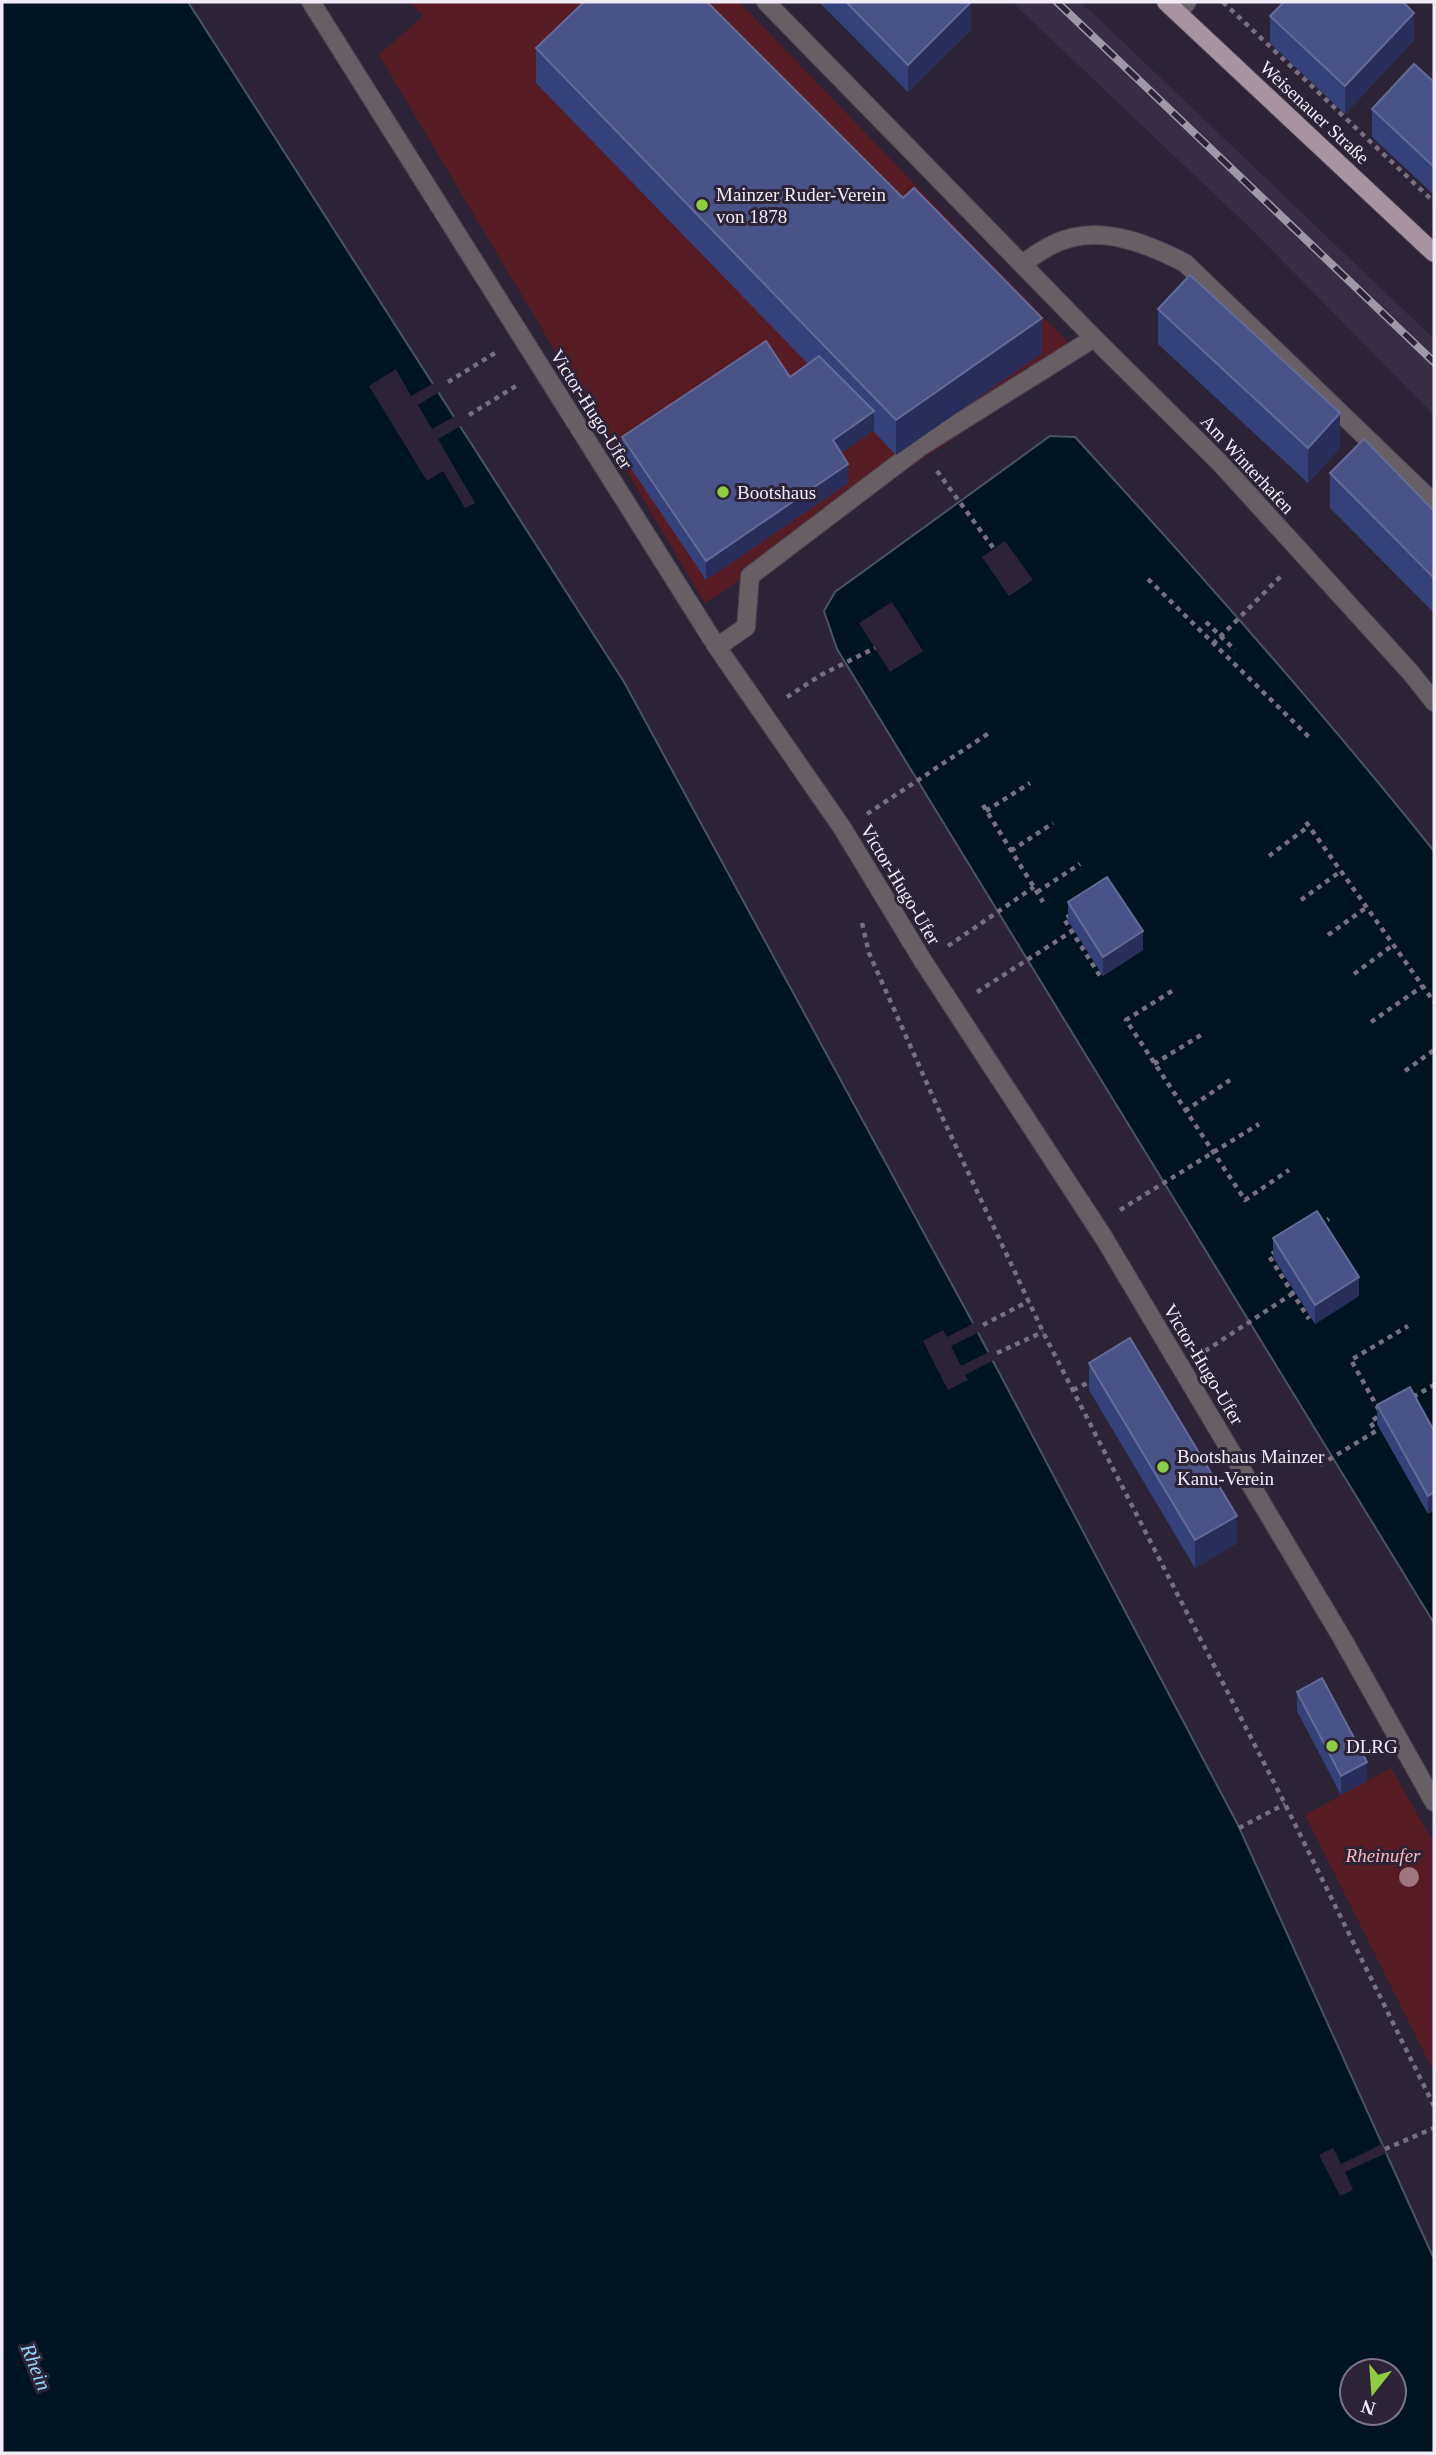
<svg xmlns="http://www.w3.org/2000/svg" width="1436" height="2455" viewBox="0 0 1436 2455" font-family="'Times New Roman',serif">
	<style>
		.built { fill: #382d45 }
		.green { fill: #571b24 }
		.water { fill: #001320; stroke: #485461; stroke-width: 2; fill-rule: evenodd }
		.pier { fill: #2c2436 }
		.lines { fill: none; stroke-linecap: round; stroke-linejoin: round }
		.minor-casing { stroke: #484051; stroke-width: 20 }
		.major-casing { stroke: #484051; stroke-width: 20 }
		.path { stroke: #76707f; stroke-width: 4.5; stroke-dasharray: 5 5; stroke-linecap: butt }
		.minor { stroke: #685f65; stroke-width: 18 }
		.major { stroke: #a894a1; stroke-width: 18 }
		.rail-casing { stroke: #9f99a7; stroke-width: 8 }
		.rail { stroke: #2c2436; stroke-width: 5; stroke-dasharray: 16; stroke-linecap: butt }
		.tree { fill: #9f7580 }
		.wall { fill: #34417a }
		.shaded-wall { fill: #282e59 }
		.building { fill: #495387; stroke: #636b99; stroke-width: 2 }
		.poi-dot { fill: #8ecd42; stroke: #2c2436; stroke-width: 2.5 }
		.labels { text-anchor: middle; stroke-width: 6; stroke-linejoin: round; paint-order: stroke }
		.street-label { font-size: 19px; fill: #f1ecf8; stroke: #2c2436 }
		.poi-label { font-size: 19px; fill: #f1ecf8; stroke: #2c2436; text-anchor: start }
		.park-label { font-size: 19px; font-style: italic; fill: #fdb7bc; stroke: #2c2436 }
		.water-label { font-size: 21px; font-style: italic; fill: #95d2f7; stroke: #2c2436 }
	</style>
	<rect width="100%" height="100%" fill="#2c2436"/>
	<path class="built" d="M1012,2H1081L1434,339V415L1248,226Z"/>
	<path class="green" d="M410,2H739L1080,355L705,603L379,55L423,16Z
		M1391,1768L1434,1843V2072L1305,1815Z"/>
	<path class="water" d="M2,2H188L624,682L974,1325L1238,1825L1434,2259V2453H2ZM1352,2371H1394V2413H1352Z
		M1050,436L1075,437C1199,572 1320,709 1434,851V1623L837,649L824,611L835,592Z"/>
	<path class="pier" d="M396,369L411,396L436,382L441,391L418,405L432,429L457,415L463,425L438,439L475,503L465,508L443,471L427,481L369,386Z
		M1005,541L1033,580L1009,596L982,557Z
		M892,602L923,651L890,672L859,623Z
		M976,1322L981,1331L951,1346L961,1366L991,1351L996,1359L965,1375L968,1380L948,1390L923,1341L943,1330L947,1337Z
		M1382,2144L1386,2153L1345,2172L1353,2190L1340,2196L1319,2155L1333,2148L1341,2164Z"/>
	<g class="lines">
		<g class="minor-casing">
			<path id="minor" d="M311,2L717,647L843,829L923,961L1104,1238L1342,1638L1434,1802
				M766,2L1094,338L1221,464L1411,673L1434,702
				M1179,13L1187,2
				M1022,264C1031,258 1040,251 1050,246C1095,222 1144,242 1185,263L1434,503
				M717,647L746,627L750,576L920,447L1094,338"/>
		</g>
		<g class="major-casing">
			<path id="major" d="M1166,2L1434,253"/>
		</g>
		<path class="path" d="M1223,2L1434,202
			M448,382L495,353
			M469,415L516,386
			M937,471L994,549
			M1148,579L1309,737
			M1206,622L1235,650
			M1213,644L1282,575
			M787,697L821,675L875,648
			M983,805L1043,902
			M986,811L1030,783
			M867,814L992,731
			M1306,822L1434,1002
			M1011,851L1053,823
			M1269,856L1309,826
			M1037,892L1080,864
			M1301,900L1341,871
			M1071,915L1064,919L1100,976
			M862,923L869,953L937,1106L1043,1332L1285,1804L1434,2106
			M1328,935L1367,907
			M948,946L1034,887
			M1354,974L1393,945
			M1172,991L1126,1020L1245,1200L1289,1170
			M977,992L1074,930
			M1371,1022L1423,986
			M1154,1064L1201,1035
			M1405,1071L1434,1050
			M1185,1111L1230,1080
			M1120,1210L1259,1124
			M1319,1225L1329,1219
			M1276,1251L1269,1256L1309,1319
			M983,1325L1029,1301
			M1205,1351L1295,1292
			M997,1353L1043,1332
			M1073,1390L1094,1380
			M1413,1397L1434,1385
			M1379,1410L1351,1360L1408,1326
			M1320,1465L1376,1431L1370,1422L1382,1414
			M1239,1828L1285,1804
			M1385,2149L1434,2128"/>
		<use href="#minor" class="minor"/>
		<use href="#major" class="major"/>
		<g class="rail-casing">
			<path id="rail" d="M1057,2L1434,362"/>
		</g>
		<use href="#rail" class="rail"/>
	</g>
	<circle class="tree" cx="1409" cy="1877" r="10"/>
	<path class="wall" d="M819,2H971V30L908,92Z
		M1270,16L1414,40L1345,114L1270,43Z
		M536,48L1042,353L896,455L873,431L841,453L848,483L706,580L622,455V437L790,377L808,364L536,83Z
		M1434,82V195L1372,137V109Z
		M1158,309L1340,448L1308,483L1158,344Z
		M1330,473L1434,511V613L1330,508Z
		M1068,902L1143,950L1103,976L1068,921Z
		M1273,1238L1359,1296L1315,1324L1273,1257Z
		M1089,1363L1237,1543L1195,1568L1089,1390Z
		M1377,1405L1434,1431L1428,1514L1377,1424Z
		M1297,1692L1367,1781L1341,1795L1297,1711Z"/>
	<path class="shaded-wall" d="M971,2V30L908,92V65Z
		M1414,13V40L1345,114V86Z
		M1042,318V353L896,455V420Z
		M874,411V430L833,459V440Z
		M1340,413V448L1308,483V448Z
		M848,464V483L706,580V561Z
		M1143,931V950L1103,976V957Z
		M1359,1277V1296L1315,1324V1305Z
		M1434,1492V1511L1428,1514V1496Z
		M1237,1516V1543L1195,1568V1540Z
		M1367,1762V1781L1341,1795V1776Z"/>
	<path class="building" d="M584,2H707L903,198L914,188L1042,318L896,420L536,48Z
		M846,2H971L908,65Z
		M1284,2H1403L1414,13L1345,86L1270,16Z
		M1414,64L1434,82V167L1372,109Z
		M1190,275L1340,413L1308,448L1158,309Z
		M766,341L790,377L819,356L874,411L833,440L848,464L706,561L622,437Z
		M1364,439L1434,511V578L1330,473Z
		M1107,877L1143,931L1103,957L1068,902Z
		M1317,1211L1359,1277L1315,1305L1273,1238Z
		M1130,1338L1237,1516L1195,1540L1089,1363Z
		M1410,1387L1434,1431V1492L1428,1496L1377,1405Z
		M1322,1678L1367,1762L1341,1776L1297,1692Z"/>
	<g class="poi-dot">
		<circle cx="702" cy="205" r="7"/>
		<circle cx="723" cy="492" r="7"/>
		<circle cx="1163" cy="1467" r="7"/>
		<circle cx="1332" cy="1746" r="7"/>
	</g>
	<g class="labels">
		<g class="street-label">
			<text transform="translate(1315 112) rotate(43)" y="7">Weisenauer Straße</text>
			<text transform="translate(592 409) rotate(58)" y="7">Victor-Hugo-Ufer</text>
			<text transform="translate(1248 464) rotate(47)" y="7">Am Winterhafen</text>
			<text transform="translate(901 884) rotate(59)" y="7">Victor-Hugo-Ufer</text>
			<text transform="translate(1204 1364) rotate(59)" y="7">Victor-Hugo-Ufer</text>
		</g>
		<g class="poi-label">
			<text x="716" y="201">Mainzer Ruder-Verein<tspan x="716" dy="22">von 1878</tspan></text>
			<text x="737" y="499">Bootshaus</text>
			<text x="1177" y="1463">Bootshaus Mainzer<tspan x="1177" dy="22">Kanu-Verein</tspan></text>
			<text x="1346" y="1753">DLRG</text>
		</g>
		<g class="park-label">
			<text x="1383" y="1862">Rheinufer</text>
		</g>
		<g class="water-label">
			<text transform="translate(36 2367) rotate(68)" y="7">Rhein</text>
		</g>
	</g>
	<rect width="1436" height="2455" fill="none" stroke="#f1ecf8" stroke-width="7"/>
	<g transform="translate(1373 2392) rotate(197)"><circle r="33" fill="#2c2436" stroke="#7b7484" stroke-width="2"/>
	<path d="M0-5L12 26L0 18L-12 26Z" fill="#8ecd42"/>
	<text y="-10" font-size="19" font-weight="bold" text-anchor="middle" fill="#f1ecf8">N</text>
	</g>
</svg>
